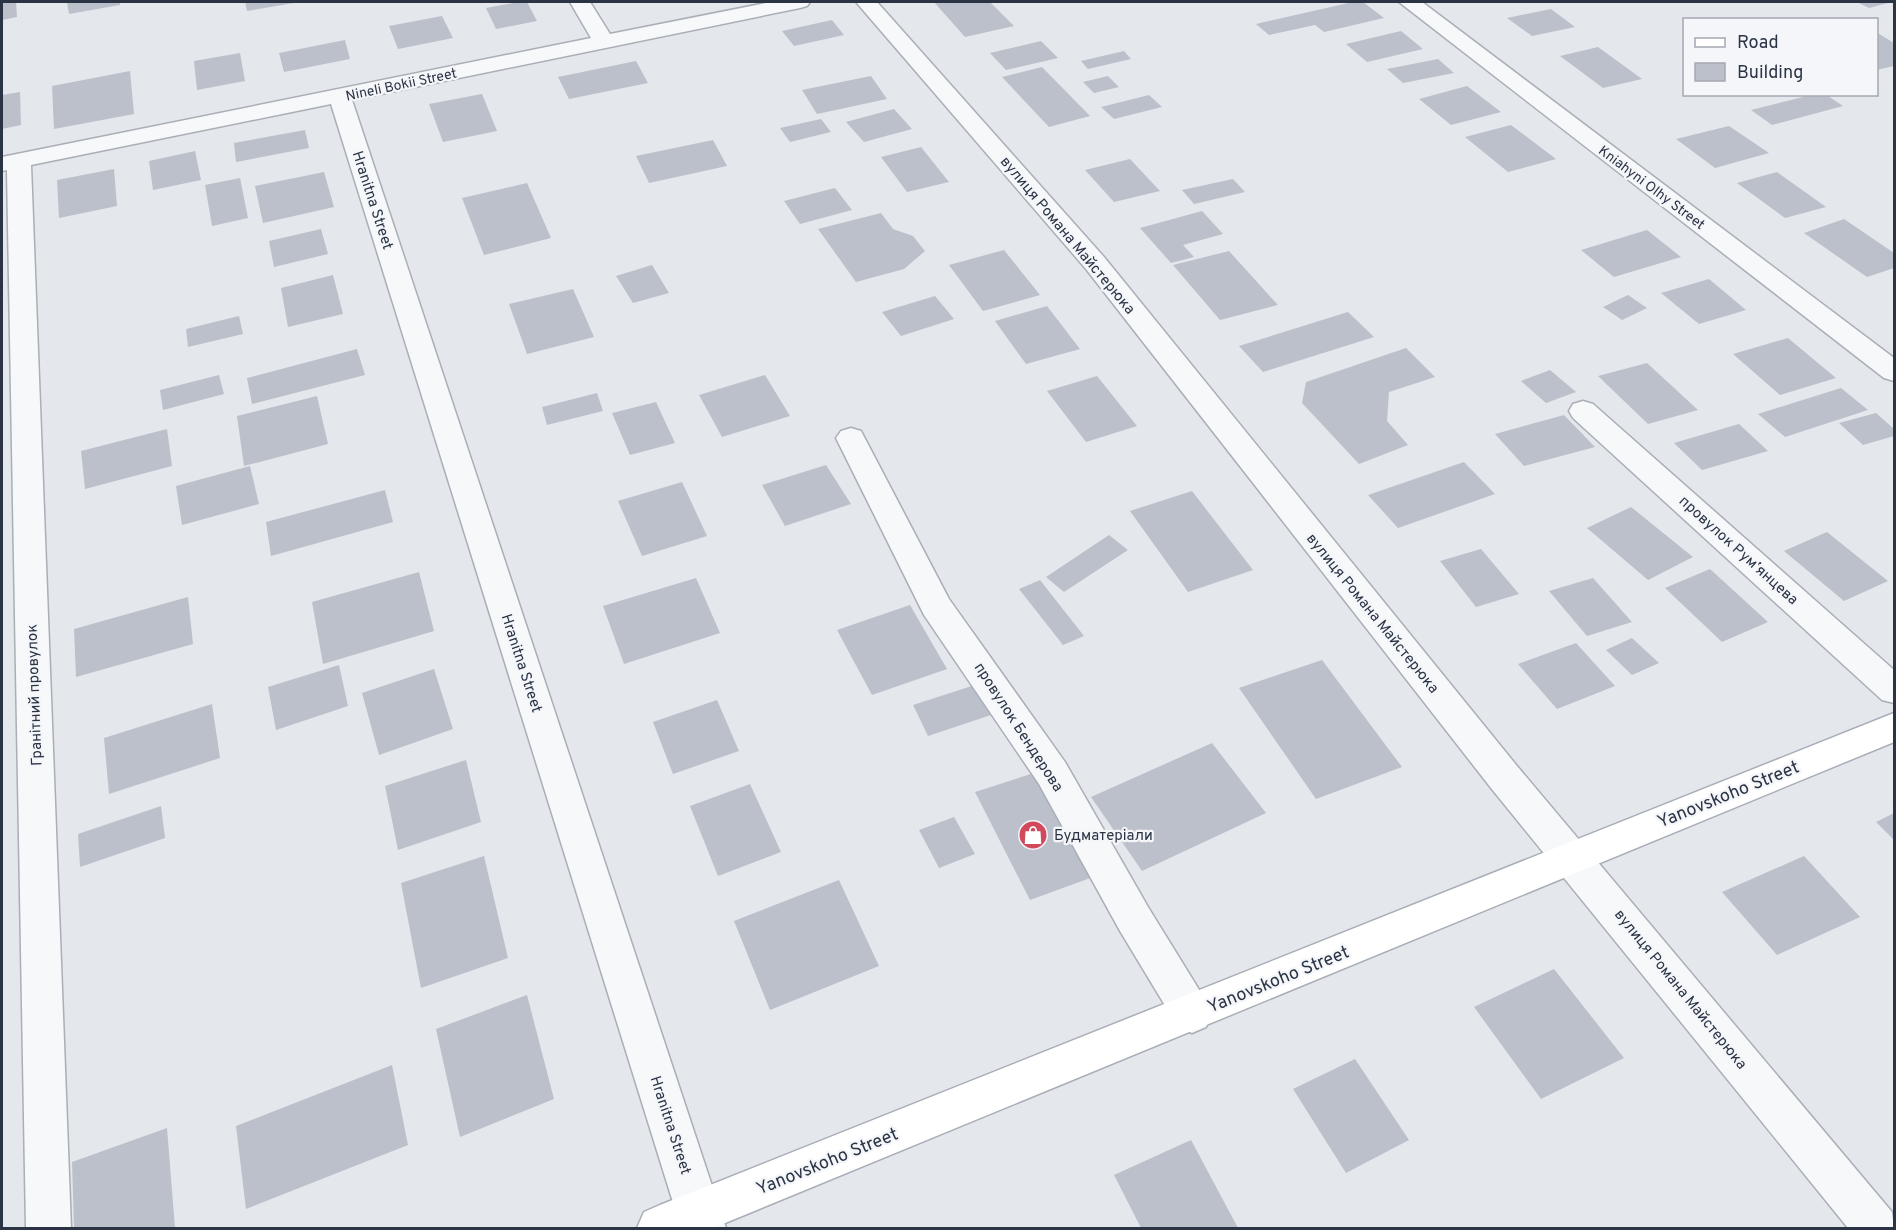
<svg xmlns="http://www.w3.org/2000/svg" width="1896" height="1230" viewBox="0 0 1896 1230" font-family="Overpass,sans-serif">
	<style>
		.building { fill: #bbc0ca }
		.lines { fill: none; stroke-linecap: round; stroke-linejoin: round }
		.minor-casing { stroke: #a9aeb7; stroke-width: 3 }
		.secondary-casing { stroke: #a9aeb7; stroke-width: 3 }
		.minor { fill: #f7f8fa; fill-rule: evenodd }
		.secondary { fill: #fff; fill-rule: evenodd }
		.labels { text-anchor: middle; stroke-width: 4.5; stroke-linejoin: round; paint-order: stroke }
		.far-street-label { font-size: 14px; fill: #2b3445; stroke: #f4f6f9 }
		.street-label { font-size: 15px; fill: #2b3445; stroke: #f4f6f9 }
		.poi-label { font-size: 15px; fill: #2b3445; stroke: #f4f6f9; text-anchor: start }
		.near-street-label { font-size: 18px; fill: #2b3445; stroke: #f4f6f9 }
	</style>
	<rect width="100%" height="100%" fill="#e4e7ec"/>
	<path class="building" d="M2,2H16L17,17L2,20Z
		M67,2H120V5L69,14Z
		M245,2H294V3L247,11Z
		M518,2H527L537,21L496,29L486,8Z
		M934,2H990L1014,26L965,37Z
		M1353,2H1363L1384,18L1324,32L1315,25L1269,35L1256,24Z
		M1857,2H1892L1869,8Z
		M1551,9L1575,27L1532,36L1507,18Z
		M442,16L453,38L398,49L389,26Z
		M832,20L844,35L794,46L782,31Z
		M1401,31L1423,49L1367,62L1346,44Z
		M1876,32L1894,43V66L1876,70Z
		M345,40L350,59L284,72L279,53Z
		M1041,41L1058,58L1006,70L990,53Z
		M1598,47L1642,79L1603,88L1560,56Z
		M1124,51L1131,59L1088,69L1081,61Z
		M240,53L245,81L197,90L194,61Z
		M1438,59L1454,73L1403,83L1387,69Z
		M636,61L648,83L569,99L558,77Z
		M1042,67L1090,116L1049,127L1002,77Z
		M130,71L134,114L54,129L52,86Z
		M871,76L887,99L817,114L802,90Z
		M1108,76L1119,87L1094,93L1083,82Z
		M1467,86L1501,112L1451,125L1419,99Z
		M20,92L21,125L2,129V95Z
		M482,94L497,131L443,142L429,104Z
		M1815,94H1825L1843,106L1772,125L1751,110Z
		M1149,95L1162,107L1114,119L1101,107Z
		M894,109L912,129L864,142L846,122Z
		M821,119L831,132L790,142L780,128Z
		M1511,125L1556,159L1508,172L1465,137Z
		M1729,126L1769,153L1715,168L1676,139Z
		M305,130L309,148L236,162L234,143Z
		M713,140L727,166L649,183L636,156Z
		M921,147L949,182L907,192L881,157Z
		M195,151L201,180L153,190L149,161Z
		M1130,159L1160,191L1114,202L1085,170Z
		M114,169L117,206L59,218L57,180Z
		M324,172L334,207L263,223L255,186Z
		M1777,172L1826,207L1785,218L1737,183Z
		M240,178L248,218L212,226L205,185Z
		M1233,179L1245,192L1194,204L1182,190Z
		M527,183L551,238L484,255L462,198Z
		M835,188L852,210L800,224L784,201Z
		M1202,211L1223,234L1183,245L1194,257L1171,263L1140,228Z
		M881,213L893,229L913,236L925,251L904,269L856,282L818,229Z
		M1844,219L1894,253V268L1867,277L1804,233Z
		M321,229L328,254L274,267L269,241Z
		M1647,230L1681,257L1614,277L1581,250Z
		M1004,250L1040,295L983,311L949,265Z
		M1229,251L1278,305L1220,320L1173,265Z
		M652,265L669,293L633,303L616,276Z
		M333,275L343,314L288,327L281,288Z
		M1709,279L1746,310L1699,324L1661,293Z
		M573,289L594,337L527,354L509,304Z
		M1628,295L1647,308L1622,320L1603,307Z
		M935,296L954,319L901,336L882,312Z
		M1047,306L1080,349L1026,364L995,321Z
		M1348,312L1374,337L1263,372L1239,346Z
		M239,316L243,334L188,347L186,329Z
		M1788,338L1836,378L1780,395L1733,354Z
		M1406,348L1435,377L1389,392L1387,421L1408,445L1359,464L1302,403L1306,382Z
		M357,349L365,375L252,404L247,378Z
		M1647,363L1698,410L1648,424L1598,376Z
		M1550,370L1576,392L1546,403L1521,381Z
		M219,375L224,394L163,410L160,390Z
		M765,375L790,416L722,437L699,395Z
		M1097,376L1137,426L1086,442L1047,391Z
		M1841,388L1868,410L1785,437L1758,414Z
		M597,393L603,411L547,425L542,407Z
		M317,396L328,444L244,466L237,416Z
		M656,402L675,443L630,455L612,413Z
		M1876,413L1894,429V436L1863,445L1839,423Z
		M1564,415L1595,447L1524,466L1495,434Z
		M1739,424L1768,451L1702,470L1674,443Z
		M167,429L172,466L85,489L81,451Z
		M1464,462L1495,494L1398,528L1368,495Z
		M826,465L851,504L785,526L762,485Z
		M250,466L259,504L182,525L176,486Z
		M682,482L707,536L642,556L618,501Z
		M385,490L393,522L271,556L266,522Z
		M1192,491L1253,570L1188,592L1130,511Z
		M1631,507L1693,557L1648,580L1587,528Z
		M1827,532L1888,581L1844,601L1784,551Z
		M1109,535L1128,550L1064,592L1046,577Z
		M1481,549L1519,594L1476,607L1440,561Z
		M1710,569L1768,622L1722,642L1665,588Z
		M419,572L434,631L323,664L312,602Z
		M696,578L720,633L624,664L603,606Z
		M1593,578L1632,622L1587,636L1549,591Z
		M1040,580L1084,636L1063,645L1019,589Z
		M188,597L193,644L76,677L74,629Z
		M910,605L947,669L872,695L837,630Z
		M1632,638L1659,663L1632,675L1606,650Z
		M1576,643L1615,686L1557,709L1518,664Z
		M1322,660L1402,767L1316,799L1239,688Z
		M339,665L348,706L276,730L268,687Z
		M434,669L453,729L379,755L362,693Z
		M978,684L994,714L928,736L913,705Z
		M717,700L739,751L673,774L653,722Z
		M212,704L220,758L109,794L104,738Z
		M1212,743L1266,813L1142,871L1091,797Z
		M466,760L481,822L398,850L385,786Z
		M1034,773L1093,877L1030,900L975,792Z
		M750,784L781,852L718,876L690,806Z
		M161,806L165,838L80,867L78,834Z
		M1894,813V840L1876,822Z
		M954,817L975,854L939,868L919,830Z
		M484,856L508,958L421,988L401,883Z
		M1804,856L1860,917L1777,955L1722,892Z
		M839,880L879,966L770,1010L734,921Z
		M1554,969L1624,1058L1541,1099L1474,1007Z
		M527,995L554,1099L460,1137L436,1029Z
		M1355,1059L1409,1140L1346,1173L1293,1089Z
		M392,1065L408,1145L246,1209L236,1126Z
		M167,1128L175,1228H74L72,1162Z
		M1191,1140L1238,1228H1141L1114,1175Z"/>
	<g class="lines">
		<g class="minor-casing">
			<path id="minor" d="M570,2H590L610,34L771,2H810L807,6L800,8L352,100L726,1228H681L331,104L31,165L71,1228H26L7,170L2,171V157L591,38Z
				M856,2H877L1104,257L1517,766L1892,1212L1894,1228H1848L1491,788L1086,269Z
				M1399,2H1422L1894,358V381L1884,378Z
				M1583,401L1593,404L1894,670V703L1882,700L1573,418L1569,411L1573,404Z
				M851,428L861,431L949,599L1065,762L1148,907L1206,1001L1212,1014L1206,1027L1192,1033L1178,1027L1120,931L1039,784L924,615L836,438L841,431Z"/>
		</g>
		<g class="secondary-casing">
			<path id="secondary" d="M1894,713V742L713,1228H637L644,1212L660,1205Z"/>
		</g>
		<use href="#minor" class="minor"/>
		<use href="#secondary" class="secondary"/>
	</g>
	<defs>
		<g id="shop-disc" transform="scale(1.5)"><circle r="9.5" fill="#d1495b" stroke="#f4f6f9"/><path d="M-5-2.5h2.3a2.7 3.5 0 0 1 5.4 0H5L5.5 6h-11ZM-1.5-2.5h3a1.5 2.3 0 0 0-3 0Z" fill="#fff"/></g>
	</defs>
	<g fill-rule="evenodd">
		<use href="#shop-disc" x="1033" y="835"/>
	</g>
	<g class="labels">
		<g class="far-street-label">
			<text transform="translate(401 84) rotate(-12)" y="5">Nineli Bokii Street</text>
			<text transform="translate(1652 187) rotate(37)" y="5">Kniahyni Olhy Street</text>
		</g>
		<g class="street-label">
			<text transform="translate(373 200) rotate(72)" y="5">Hranitna Street</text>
			<text transform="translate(1068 235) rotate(50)" y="5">вулиця Романа Майстерюка</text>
			<text transform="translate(1739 550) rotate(42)" y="5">провулок Румʼянцева</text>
			<text transform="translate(1373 613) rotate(51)" y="5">вулиця Романа Майстерюка</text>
			<text transform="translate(522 663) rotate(72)" y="5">Hranitna Street</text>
			<text transform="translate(34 695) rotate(-92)" y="5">Гранітний провулок</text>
			<text transform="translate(1019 727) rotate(57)" y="5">провулок Бендерова</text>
			<text transform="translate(1681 989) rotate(51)" y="5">вулиця Романа Майстерюка</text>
			<text transform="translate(671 1125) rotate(72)" y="5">Hranitna Street</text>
		</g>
		<g class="poi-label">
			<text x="1054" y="840">Будматеріали</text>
		</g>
		<g class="near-street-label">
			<text transform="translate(1728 794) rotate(-22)" y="6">Yanovskoho Street</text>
			<text transform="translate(1278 979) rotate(-22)" y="6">Yanovskoho Street</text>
			<text transform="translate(827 1161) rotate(-22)" y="6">Yanovskoho Street</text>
		</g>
	</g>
	<rect width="1896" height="1230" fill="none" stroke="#2b3445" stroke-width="6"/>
	<rect x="1683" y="18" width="195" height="78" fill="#f4f6f9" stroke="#a4a8b1" stroke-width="1.5"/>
	<rect x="1695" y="38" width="30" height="9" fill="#ffffff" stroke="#a4a8b1" stroke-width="1.5"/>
	<text x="1737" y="48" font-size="18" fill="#2b3445">Road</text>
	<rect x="1695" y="63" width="30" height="18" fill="#bbc0ca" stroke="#a4a8b1" stroke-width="1.5"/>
	<text x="1737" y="78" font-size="18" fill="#2b3445">Building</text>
</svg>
